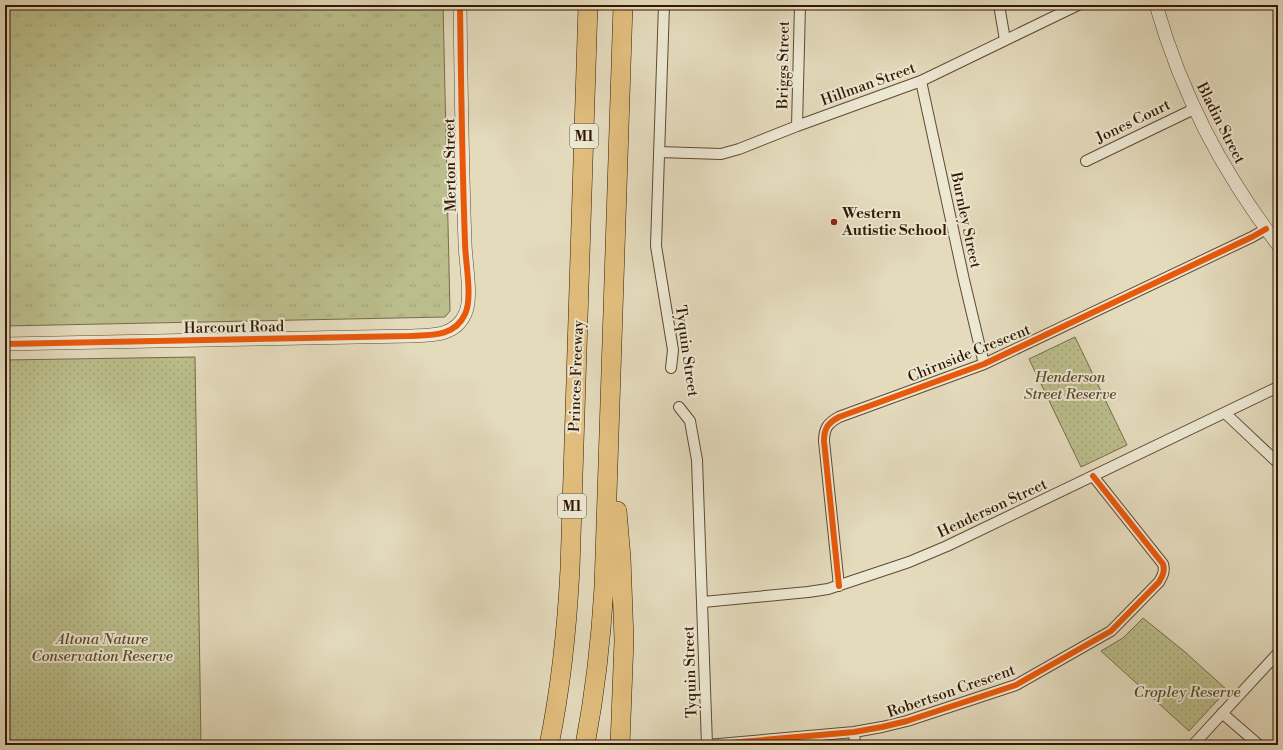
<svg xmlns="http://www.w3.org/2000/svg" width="1283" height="750" viewBox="0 0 1283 750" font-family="'Libre Bodoni',serif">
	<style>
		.grass { fill: url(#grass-tufts); stroke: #776c47 }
		.park { fill: url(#park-dots); stroke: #776c47 }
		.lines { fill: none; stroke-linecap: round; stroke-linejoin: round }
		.minor-casing { stroke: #5f4a31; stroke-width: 12 }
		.tertiary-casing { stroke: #5f4a31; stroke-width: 14 }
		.motorway-casing { stroke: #331902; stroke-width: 20 }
		.minor { stroke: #ede8d4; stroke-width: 10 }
		.tertiary { stroke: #ede8d4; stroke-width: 13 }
		.motorway { stroke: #e2be7e; stroke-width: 19 }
		.cycleway-casing { stroke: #ede8d4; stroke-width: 8 }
		.cycleway { stroke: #e8590c; stroke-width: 6 }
		.poi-dot { fill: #8f2418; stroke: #ede8d4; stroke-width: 1.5 }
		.labels { text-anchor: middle; stroke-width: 4; stroke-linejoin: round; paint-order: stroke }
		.shield { fill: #ede8d4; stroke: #6b5741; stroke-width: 1 }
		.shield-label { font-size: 14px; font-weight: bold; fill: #331902 }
		.street-label { font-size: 15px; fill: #331902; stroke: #ede8d4 }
		.poi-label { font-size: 15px; font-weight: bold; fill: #331902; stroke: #ede8d4; text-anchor: start }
		.park-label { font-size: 15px; font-style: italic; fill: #5c4b2b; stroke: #ede8d4 }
	</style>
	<defs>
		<pattern id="grass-tufts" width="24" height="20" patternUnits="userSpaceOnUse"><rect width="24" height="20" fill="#bbbe8c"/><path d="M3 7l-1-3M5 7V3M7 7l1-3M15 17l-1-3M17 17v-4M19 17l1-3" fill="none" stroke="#a1a377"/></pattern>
		<pattern id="park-dots" width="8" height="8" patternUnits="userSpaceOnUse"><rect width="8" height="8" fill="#bbbe8c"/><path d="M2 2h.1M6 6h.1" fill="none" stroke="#a1a377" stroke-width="1.8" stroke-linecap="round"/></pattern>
	</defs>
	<rect width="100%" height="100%" fill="#e4dbbd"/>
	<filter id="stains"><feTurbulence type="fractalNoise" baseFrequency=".005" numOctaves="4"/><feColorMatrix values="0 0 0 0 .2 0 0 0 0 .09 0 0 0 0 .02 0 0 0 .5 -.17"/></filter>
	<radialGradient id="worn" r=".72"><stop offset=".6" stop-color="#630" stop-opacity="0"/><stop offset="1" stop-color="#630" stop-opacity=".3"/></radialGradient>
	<path class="grass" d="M5,5H443L450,311L445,317L5,326Z"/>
	<path class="park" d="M1075,337L1127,445L1081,467L1029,359Z
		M195,357L201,745H5V360Z
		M1143,618L1185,652L1227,690L1189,731L1101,651L1123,638Z"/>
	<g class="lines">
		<g class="minor-casing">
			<path id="minor" d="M664,5L656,246L673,350L671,368
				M999,5L1005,40
				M921,81L964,280L984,364
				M797,126L800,5
				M659,152L721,154L739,149L797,126L921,81L1078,5
				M1086,161L1194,109
				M679,407L690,421L697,460L707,745
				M1225,413L1278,463
				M839,586L824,441C824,428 828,423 839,417L984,364L1252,237L1266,229
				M703,602L808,592L828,589L909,562L947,546L1278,387
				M1222,713L1259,745
				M854,732L855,745
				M707,745L854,732L882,727L907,721L1016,685L1111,631L1159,582C1163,575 1165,571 1163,564L1093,476
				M1193,745L1278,653"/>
		</g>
		<g class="tertiary-casing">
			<path id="tertiary" d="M1156,5C1182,95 1221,170 1278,245
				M5,344L409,336C430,335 455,337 465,314C473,298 465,261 465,242C462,163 461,84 460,5"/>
		</g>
		<g class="motorway-casing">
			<path id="motorway" d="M617,511L621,558L624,640L620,745
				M549,745C561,687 567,628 570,569L588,5
				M585,745C595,693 601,640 604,587L623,5"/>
		</g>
		<use href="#minor" class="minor"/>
		<use href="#tertiary" class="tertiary"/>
		<use href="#motorway" class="motorway"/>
		<g class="cycleway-casing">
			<path id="cycleway" d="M5,344L409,336C430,335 455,337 465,314C473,298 465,261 465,242C462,163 461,84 460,5
				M839,586L824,441C824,428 828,423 839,417L984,364L1252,237L1266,229
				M707,745L854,732L882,727L907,721L1016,685L1111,631L1159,582C1163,575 1165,571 1163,564L1093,476"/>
		</g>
		<use href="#cycleway" class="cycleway"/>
	</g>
	<circle class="poi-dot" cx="834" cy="222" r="4"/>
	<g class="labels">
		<g class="shield">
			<rect x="570" y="124" width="28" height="24" rx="3"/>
			<rect x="558" y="494" width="28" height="24" rx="3"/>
		</g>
		<g class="shield-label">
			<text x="584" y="141">M1</text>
			<text x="572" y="511">M1</text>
		</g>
		<g class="street-label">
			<text transform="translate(783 65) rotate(-89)" y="5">Briggs Street</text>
			<text transform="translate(868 84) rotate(-20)" y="5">Hillman Street</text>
			<text transform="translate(1133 121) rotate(-26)" y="5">Jones Court</text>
			<text transform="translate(1221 123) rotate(63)" y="5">Bladin Street</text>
			<text transform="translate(450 165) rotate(-91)" y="5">Merton Street</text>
			<text transform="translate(966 220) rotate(78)" y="5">Burnley Street</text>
			<text transform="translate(234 327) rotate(-1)" y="5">Harcourt Road</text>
			<text transform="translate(687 351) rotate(82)" y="5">Tyquin Street</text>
			<text transform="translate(969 353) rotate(-22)" y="5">Chirnside Crescent</text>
			<text transform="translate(576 376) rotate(-88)" y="5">Princes Freeway</text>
			<text transform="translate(992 508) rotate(-25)" y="5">Henderson Street</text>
			<text transform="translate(690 672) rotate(-92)" y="5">Tyquin Street</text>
			<text transform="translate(951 691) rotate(-19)" y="5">Robertson Crescent</text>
		</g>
		<g class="poi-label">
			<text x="842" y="218">Western<tspan x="842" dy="17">Autistic School</tspan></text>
		</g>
		<g class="park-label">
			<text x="1070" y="382">Henderson<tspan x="1070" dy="17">Street Reserve</tspan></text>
			<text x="102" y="644">Altona Nature<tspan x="102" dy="17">Conservation Reserve</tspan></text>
			<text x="1187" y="697">Cropley Reserve</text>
		</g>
	</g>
	<rect width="1283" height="750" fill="none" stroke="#e4dbbd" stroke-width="20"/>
	<rect x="6" y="6" width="1271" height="738" fill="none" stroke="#331902" stroke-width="2"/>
	<rect x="10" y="10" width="1263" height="730" fill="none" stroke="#331902"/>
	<rect width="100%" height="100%" filter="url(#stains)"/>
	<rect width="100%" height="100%" fill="url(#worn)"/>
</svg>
